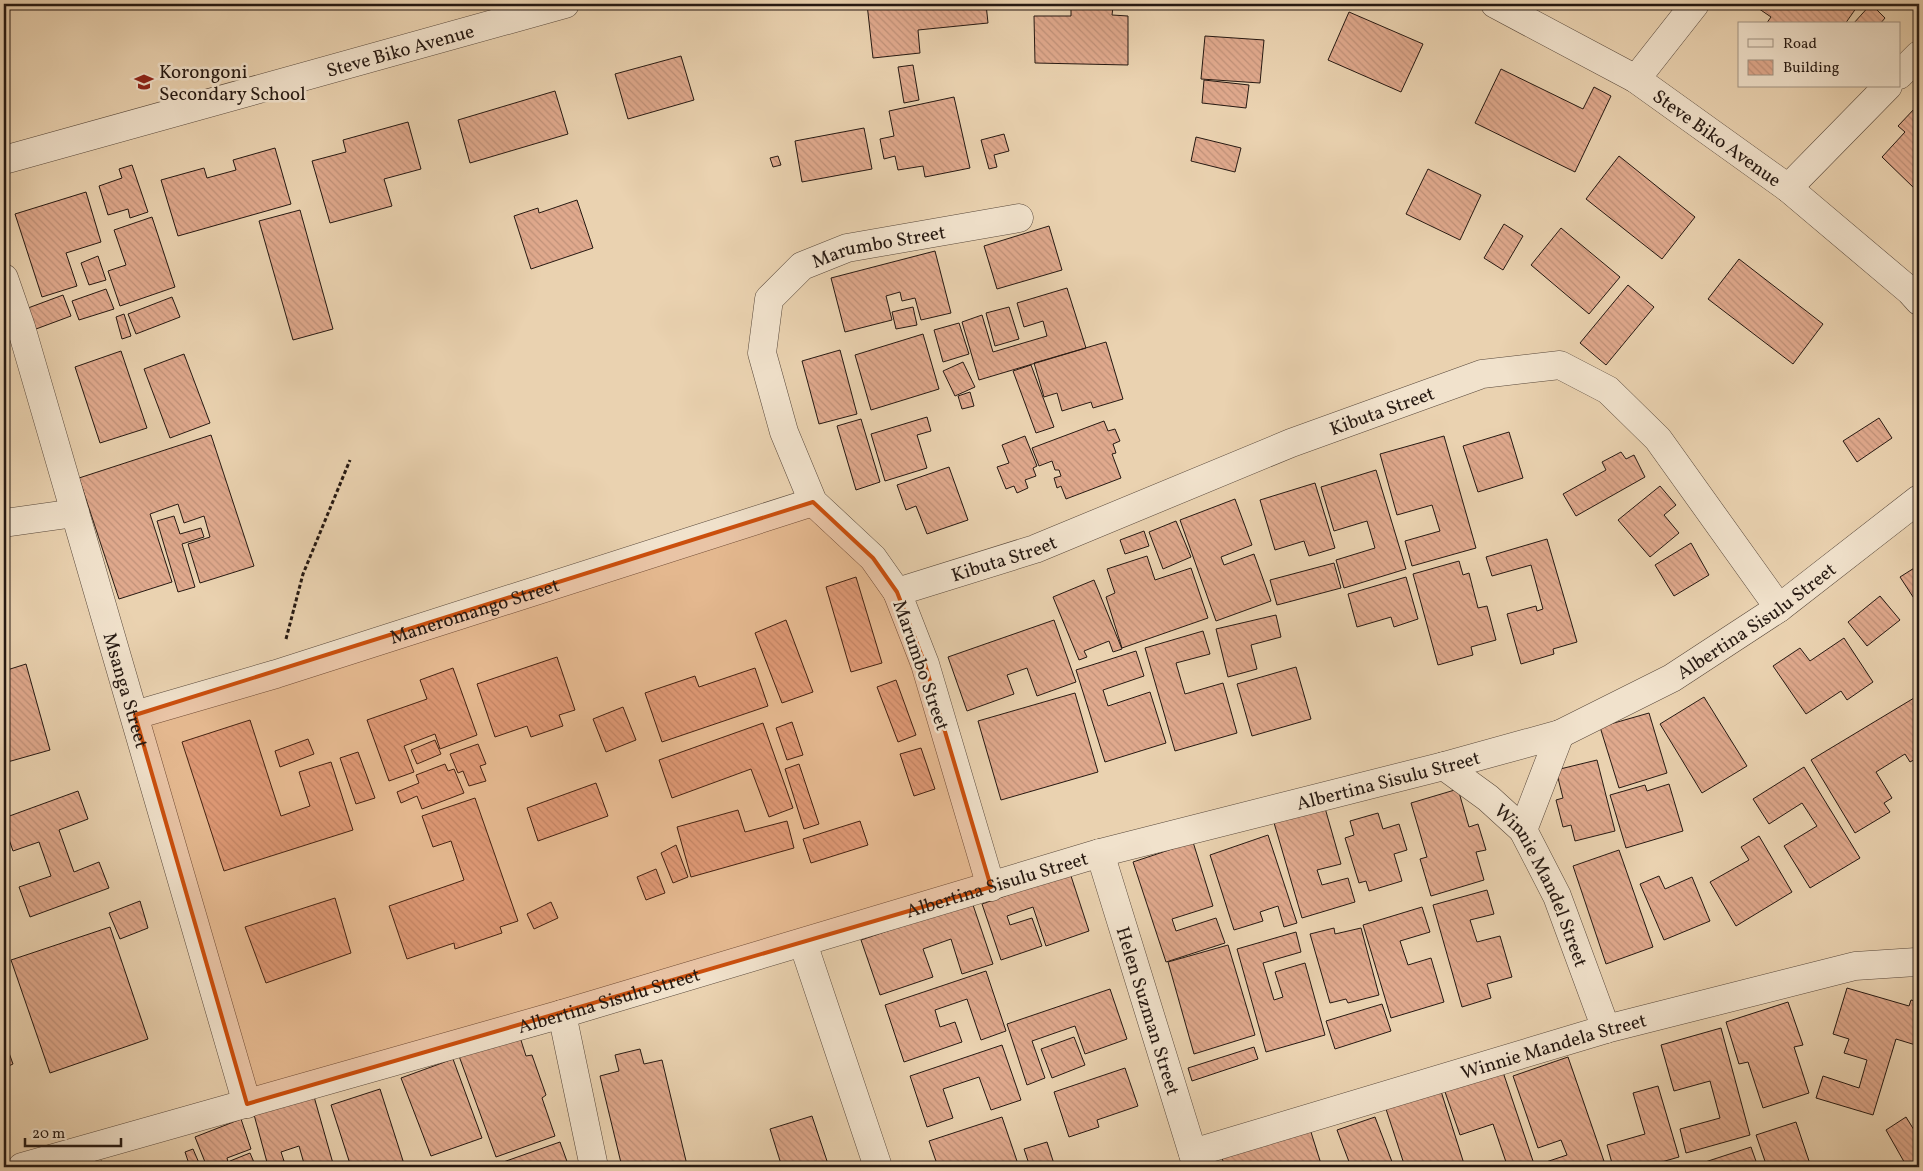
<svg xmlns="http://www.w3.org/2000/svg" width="1923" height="1171" viewBox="0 0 1923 1171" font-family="Vollkorn,serif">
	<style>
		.building { fill: url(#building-back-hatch); stroke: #261912 }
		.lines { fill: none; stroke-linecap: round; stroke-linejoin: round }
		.minor-casing { stroke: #57473a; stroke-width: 29 }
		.path { stroke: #261912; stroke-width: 3; stroke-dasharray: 4 2.5; stroke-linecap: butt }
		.minor { stroke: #f1e2cc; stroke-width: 28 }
		.marked { fill: #cb4f0d; fill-opacity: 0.2; stroke: #cb4f0d; stroke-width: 4; stroke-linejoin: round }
		.labels { text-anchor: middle; stroke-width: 5; stroke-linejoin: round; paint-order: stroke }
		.street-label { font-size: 19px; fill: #261912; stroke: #f1e2cc }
		.poi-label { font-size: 19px; fill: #261912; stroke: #f1e2cc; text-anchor: start }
	</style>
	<defs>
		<pattern id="building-back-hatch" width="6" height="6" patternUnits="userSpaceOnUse" patternTransform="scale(1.25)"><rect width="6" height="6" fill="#e0a98d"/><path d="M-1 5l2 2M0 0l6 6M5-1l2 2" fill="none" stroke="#c09179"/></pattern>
	</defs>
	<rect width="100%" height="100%" fill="#ead2b0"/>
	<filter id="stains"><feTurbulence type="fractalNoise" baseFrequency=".004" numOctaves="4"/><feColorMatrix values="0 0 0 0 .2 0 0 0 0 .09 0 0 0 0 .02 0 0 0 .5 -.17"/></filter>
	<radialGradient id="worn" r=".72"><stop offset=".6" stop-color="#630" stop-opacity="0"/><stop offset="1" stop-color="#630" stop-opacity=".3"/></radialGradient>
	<path class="building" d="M867,4H986L988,23L918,30L920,53L873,58Z
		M1752,4H1859L1845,24H1766L1771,17Z
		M1871,4L1885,18L1880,24H1853Z
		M1071,6L1113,7L1112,15L1128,16V65L1035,63L1034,16H1071Z
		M1349,12L1423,44L1401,92L1328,60Z
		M1205,36L1264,40L1260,83L1201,79Z
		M681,56L694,100L628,119L615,74Z
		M913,65L919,100L904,103L898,67Z
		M1501,69L1583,109L1594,87L1611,96L1575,172L1475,123Z
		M1204,80L1249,85L1246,108L1202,103Z
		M555,91L568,134L470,163L458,120Z
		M954,97L970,168L925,177L923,166L898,170L895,156L884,159L880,139L894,136L889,111Z
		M1916,107L1919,110V185L1915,189L1882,157L1905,132L1898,126Z
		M408,122L421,169L384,179L392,206L330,223L312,161L346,152L343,140Z
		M864,128L872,169L802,182L795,141Z
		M1004,134L1009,151L994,155L997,167L989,169L981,140Z
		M1196,137L1241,148L1235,172L1191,161Z
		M275,148L291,204L178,236L161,180L204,168L207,178L236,170L233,160Z
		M778,156L781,165L773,167L770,158Z
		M1619,156L1695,217L1662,259L1586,199Z
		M132,165L148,212L130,218L128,209L108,215L99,186L122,178L119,169Z
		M1428,169L1481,195L1460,240L1406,214Z
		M86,192L101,242L66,253L77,286L42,297L15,214Z
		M577,200L593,248L531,269L514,216L538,208L539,213Z
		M300,210L333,329L293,340L259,221Z
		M152,217L175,287L120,306L108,271L126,265L114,230Z
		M1504,224L1523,236L1503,270L1484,258Z
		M1049,226L1062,270L997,289L984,246Z
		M1561,228L1620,277L1589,314L1531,265Z
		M935,251L951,313L921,320L915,298L902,301L900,292L886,296L892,320L845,332L831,278Z
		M98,256L106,280L89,285L81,263Z
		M1739,259L1823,324L1793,364L1708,299Z
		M1628,285L1654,307L1606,365L1580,343Z
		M1067,288L1086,348L979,380L962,322L982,315L993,352L1047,336L1043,321L1024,327L1017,303Z
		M106,289L114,309L79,320L72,301Z
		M63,295L71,316L36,329L28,308Z
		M172,297L180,317L136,334L128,314Z
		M913,307L917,325L896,329L892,312Z
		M1009,307L1019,339L995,346L986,313Z
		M124,314L131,336L122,339L116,317Z
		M959,323L969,354L943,362L934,330Z
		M923,334L939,389L871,410L855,355Z
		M1106,342L1123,399L1093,408L1091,402L1062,411L1057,393L1044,397L1034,363Z
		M840,350L857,414L819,424L802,361Z
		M121,351L147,428L100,443L75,367Z
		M184,354L210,423L170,438L144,369Z
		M963,362L975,387L955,396L943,371Z
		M1031,365L1054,427L1036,433L1013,371Z
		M970,392L974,406L962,409L958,396Z
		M927,417L931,431L917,435L927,468L885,481L871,434Z
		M1879,418L1892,438L1857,462L1843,441Z
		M861,419L880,482L856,490L837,426Z
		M1104,421L1108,431L1115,429L1120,441L1113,444L1116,453L1112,454L1121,478L1066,499L1061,486L1057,488L1054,478L1061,476L1059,470H1055L1052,461L1039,466L1032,448Z
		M1509,432L1523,478L1478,492L1463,446Z
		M211,435L254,566L200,583L188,544L210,537L204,516L184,523L178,504L150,514L172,582L119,599L79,478Z
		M1025,436L1037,466L1033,468L1036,476L1025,480L1028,488L1017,493L1014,486L1006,489L997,467L1009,463L1002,445Z
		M1444,436L1476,548L1412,566L1405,541L1440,531L1432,505L1397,515L1380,454Z
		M1621,452L1626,459L1634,455L1645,477L1576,516L1563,494L1606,470L1602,462Z
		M949,467L968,520L927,534L916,506L906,510L897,485Z
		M1376,470L1406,569L1344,588L1336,560L1375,548L1367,521L1334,531L1321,487Z
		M1315,483L1335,548L1309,556L1304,541L1275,550L1260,500Z
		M1660,486L1676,505L1664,515L1679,533L1650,557L1618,520Z
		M1235,499L1252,545L1221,557L1224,565L1254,554L1271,601L1216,621L1180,520Z
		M174,516L180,534L201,528L204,537L182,544L195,587L178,592L157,521Z
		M1176,521L1191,557L1163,569L1149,532Z
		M1144,531L1149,546L1125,554L1120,540Z
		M1547,539L1577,642L1553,649L1554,654L1521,664L1507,614L1536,606L1537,611L1543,609L1531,565L1492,576L1486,557Z
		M1691,543L1709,575L1674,596L1655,565Z
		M1147,556L1155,580L1191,568L1208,618L1122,648L1106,597L1115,593L1107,569Z
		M1459,561L1463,575L1469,573L1478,608L1487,606L1496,640L1471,647L1473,655L1438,665L1413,574Z
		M1334,563L1341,588L1277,605L1270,580Z
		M1919,565V606L1900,577Z
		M856,577L882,663L851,672L826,587Z
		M1406,577L1418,619L1394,627L1391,617L1357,627L1348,594Z
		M1094,580L1122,649L1113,652L1109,641L1084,651L1087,657L1079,660L1053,597Z
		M1880,596L1900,620L1867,646L1848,622Z
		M1276,615L1281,637L1251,645L1257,669L1228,677L1216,629Z
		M786,620L813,692L782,703L755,633Z
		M1054,620L1076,682L1037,696L1027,668L1007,675L1014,694L967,711L948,657Z
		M1203,631L1210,654L1176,663L1185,694L1223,683L1237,733L1175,751L1145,648Z
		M1844,638L1873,682L1847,700L1841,691L1806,714L1773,666L1800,648L1810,661Z
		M1136,651L1144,676L1103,690L1108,706L1150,692L1166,743L1105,762L1076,670Z
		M557,657L575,710L559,715L563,726L531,737L527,726L495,737L477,684Z
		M26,664L50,750L4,763V671Z
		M1296,667L1311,719L1252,736L1237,684Z
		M453,668L477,735L440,749L435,734L404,746L414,772L389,781L367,720L427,699L420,680Z
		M755,668L768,706L662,742L645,693L695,676L699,687Z
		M896,680L916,735L898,742L877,687Z
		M1075,693L1098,772L1001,800L978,721Z
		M1919,695V757L1910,762L1905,754L1876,772L1892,798L1884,803L1890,812L1855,833L1811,760Z
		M1704,697L1747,766L1702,793L1660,724Z
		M623,707L636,740L606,752L593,719Z
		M1649,713L1667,773L1619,788L1600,727Z
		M250,720L281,816L310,806L299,772L331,762L353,830L224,871L182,742Z
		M792,722L803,755L787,760L776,728Z
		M763,723L793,808L769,817L751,769L672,798L659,760Z
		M308,739L314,754L280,767L275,751Z
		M435,740L441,754L417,764L411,750Z
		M478,744L486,764L480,766L486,781L469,786L463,771L458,773L450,754Z
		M921,748L935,789L914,796L900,754Z
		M358,752L375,798L356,804L340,758Z
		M1597,760L1615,831L1575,841L1571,825L1563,827L1556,800L1563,798L1556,770Z
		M445,764L448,771L454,769L464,793L422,809L417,796L401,803L397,792L419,783L416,775Z
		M799,764L819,824L804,829L785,769Z
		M1804,767L1860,858L1810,888L1784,846L1817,826L1802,803L1769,824L1753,799Z
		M596,783L608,816L538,841L527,808Z
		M1669,784L1683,831L1626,848L1610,795L1645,785L1647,791Z
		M1458,789L1469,827L1478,824L1486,850L1476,852L1484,880L1431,896L1420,859L1427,857L1411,803Z
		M78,791L88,819L59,830L74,872L99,862L109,888L30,917L19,887L51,876L39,842L13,851L4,825V818Z
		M475,798L518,921L500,927L502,933L455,949L454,943L407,959L389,906L464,880L451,841L433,847L422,816Z
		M1323,801L1341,864L1317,870L1322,885L1348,878L1355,902L1302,918L1272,816Z
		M738,810L745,832L787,821L794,848L691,877L677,827Z
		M1378,813L1383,829L1399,824L1407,850L1394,854L1402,881L1369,891L1366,881L1359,883L1345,838L1354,835L1350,821Z
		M860,821L868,845L811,863L803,839Z
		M1268,835L1297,923L1284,927L1278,906L1260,912L1263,921L1234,930L1210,855Z
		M1759,836L1792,892L1736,926L1710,882L1749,860L1741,847Z
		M1193,842L1213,906L1172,919L1176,931L1216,918L1225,943L1166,962L1133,862Z
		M676,845L688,877L673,883L661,853Z
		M1619,850L1653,947L1606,964L1573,866Z
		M656,869L665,893L646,900L637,877Z
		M1070,873L1089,931L1046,946L1033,907L1007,916L1010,925L1032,918L1042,946L1001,960L982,904Z
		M1659,876L1665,889L1692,877L1710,921L1664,940L1640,884Z
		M1487,890L1494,914L1470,920L1477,942L1500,936L1512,977L1487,984L1491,998L1462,1007L1433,905Z
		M335,898L351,953L266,983L245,927Z
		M140,901L148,928L120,939L109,913Z
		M551,902L558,918L534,929L527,914Z
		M972,902L993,964L962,974L951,939L923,949L933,977L880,995L861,940Z
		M1422,907L1430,932L1400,941L1408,965L1431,958L1444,1002L1391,1018L1363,925Z
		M110,927L148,1039L50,1073L11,960Z
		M1334,928L1335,934L1361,928L1379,995L1348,1003L1346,999L1330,1003L1310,934Z
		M1296,932L1301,952L1263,963L1274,1000L1283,997L1275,972L1305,963L1325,1035L1266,1052L1237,949Z
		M1228,945L1255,1035L1194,1054L1168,962Z
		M986,971L1006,1031L981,1040L967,999L935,1010L940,1027L955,1022L962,1042L904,1062L885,1005Z
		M1847,988L1909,1006L1911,1000L1919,1002V1046L1896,1039L1873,1115L1816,1098L1823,1076L1859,1088L1867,1060L1844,1053L1849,1039L1833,1034Z
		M1110,989L1127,1039L1085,1054L1075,1026L1032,1041L1045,1078L1027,1085L1007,1024Z
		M1788,1002L1803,1045L1794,1047L1809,1093L1763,1108L1748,1062L1739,1064L1726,1022Z
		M1382,1004L1391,1031L1335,1049L1326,1021Z
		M1721,1028L1750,1135L1686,1153L1680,1129L1720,1118L1710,1081L1674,1091L1661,1045Z
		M519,1034L526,1056L532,1055L546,1095L542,1098L555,1136L496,1157L459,1056Z
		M1074,1037L1085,1065L1052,1078L1041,1049Z
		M4,1039L13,1064L4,1068Z
		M1002,1045L1021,1100L991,1110L979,1077L943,1089L953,1118L927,1127L910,1076Z
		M1254,1047L1258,1059L1192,1081L1188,1068Z
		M640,1049L644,1064L662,1060L687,1165L676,1167H622L600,1076L619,1071L615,1055Z
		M1568,1057L1606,1167H1538L1537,1165L1567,1155L1561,1140L1538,1148L1513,1076Z
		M453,1059L482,1138L431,1156L401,1078Z
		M1125,1068L1138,1106L1097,1120L1099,1127L1069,1137L1054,1092Z
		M1502,1069L1535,1167H1498L1507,1165L1493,1124L1460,1135L1444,1089Z
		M1658,1086L1679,1157L1644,1167H1613L1607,1145L1645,1134L1633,1093Z
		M1440,1088L1465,1167H1405L1385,1106Z
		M380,1089L405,1167H351L331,1105Z
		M313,1093L334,1167H305L299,1146L281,1152L284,1161L268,1166L253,1111Z
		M812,1116L829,1167H782L770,1129Z
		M1002,1117L1019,1167H938L929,1141Z
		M1375,1117L1394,1167H1351L1337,1130Z
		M1906,1117L1919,1138V1165L1915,1167H1907L1886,1130Z
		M241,1119L251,1149L227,1158L229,1167H207L195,1137Z
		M1796,1122L1811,1167H1767L1756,1135Z
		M1310,1129L1322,1167H1225L1222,1158Z
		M560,1142L569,1167H492V1166Z
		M1047,1142L1055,1167H1030L1024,1149Z
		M1751,1147L1758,1167H1697L1696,1165Z
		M193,1149L199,1163L190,1167L185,1152Z
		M250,1153L256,1167H232L230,1161Z
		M102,1161L103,1167H79Z"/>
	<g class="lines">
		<g class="minor-casing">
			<g id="minor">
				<path id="s1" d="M1495,4L1636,79L1788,188L1910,291L1919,301"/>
				<path d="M1899,75L1919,55"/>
				<path d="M1636,79L1695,4"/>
				<path id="s2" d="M4,160L565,4"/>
				<path d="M1788,188L1888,86"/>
				<path id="s3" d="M4,278L21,327L247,1104"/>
				<path d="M4,523L75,513"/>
				<path id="s4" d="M897,592L1035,549L1291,443L1482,374L1560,365L1608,390L1658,439L1779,608"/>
				<path id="s5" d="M135,715L276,674L813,502"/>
				<path id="s6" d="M1444,766L1488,798L1523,830L1557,896L1606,1029"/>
				<path d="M1523,830L1560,734"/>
				<path id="s7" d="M1100,853L1197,1167"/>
				<path id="s8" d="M991,887L925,664L897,592L873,558L813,502L784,432L762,353L769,299L802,266L847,248L1019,218"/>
				<path d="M803,943L878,1167"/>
				<path d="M562,1014L594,1167"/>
				<path id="s9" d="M1193,1153L1606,1029L1855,966L1916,962L1919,964"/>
				<path id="s10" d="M22,1167L562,1014L1100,853L1444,766L1560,734L1672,678L1779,608L1919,499"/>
			</g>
		</g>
		<path class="path" d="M4,414L8,393
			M286,639L303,574L350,460"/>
		<use href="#minor" class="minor"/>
	</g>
	<path class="marked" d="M813,502L873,558L897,592L925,664L991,887L247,1104L135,715Z"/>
	<defs>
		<g id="school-bare" transform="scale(1.5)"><path d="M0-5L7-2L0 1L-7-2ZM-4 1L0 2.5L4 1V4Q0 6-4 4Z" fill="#8f2418" stroke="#f1e2cc" stroke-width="2.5" paint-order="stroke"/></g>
	</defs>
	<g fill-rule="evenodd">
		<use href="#school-bare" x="144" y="82"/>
	</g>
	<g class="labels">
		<g class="street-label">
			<text dy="7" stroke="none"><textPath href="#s2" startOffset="411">Steve Biko Avenue</textPath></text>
			<text dy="7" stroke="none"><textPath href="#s1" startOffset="260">Steve Biko Avenue</textPath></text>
			<text dy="7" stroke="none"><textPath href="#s8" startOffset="772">Marumbo Street</textPath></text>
			<text dy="7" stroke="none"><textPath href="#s4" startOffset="518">Kibuta Street</textPath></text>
			<text dy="7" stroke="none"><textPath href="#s4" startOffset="112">Kibuta Street</textPath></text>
			<text dy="7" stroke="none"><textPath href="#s5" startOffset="355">Maneromango Street</textPath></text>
			<text dy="7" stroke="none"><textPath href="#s10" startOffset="1825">Albertina Sisulu Street</textPath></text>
			<text transform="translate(922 665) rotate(71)" y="7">Marumbo Street</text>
			<text dy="7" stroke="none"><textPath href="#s3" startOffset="430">Msanga Street</textPath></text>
			<text dy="7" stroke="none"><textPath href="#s10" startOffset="1420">Albertina Sisulu Street</textPath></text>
			<text dy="7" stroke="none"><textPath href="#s10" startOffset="1015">Albertina Sisulu Street</textPath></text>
			<text dy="7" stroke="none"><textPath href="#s6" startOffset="159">Winnie Mandel Street</textPath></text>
			<text dy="7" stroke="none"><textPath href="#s10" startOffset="610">Albertina Sisulu Street</textPath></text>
			<text dy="7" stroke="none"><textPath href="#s7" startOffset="165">Helen Suzman Street</textPath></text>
			<text dy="7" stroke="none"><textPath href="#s9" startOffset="376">Winnie Mandela Street</textPath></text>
		</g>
		<g class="poi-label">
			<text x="159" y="78">Korongoni<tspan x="159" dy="22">Secondary School</tspan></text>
		</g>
	</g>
	<rect width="1923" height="1171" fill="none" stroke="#ead2b0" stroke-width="20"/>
	<rect x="5" y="5" width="1913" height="1161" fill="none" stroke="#261912" stroke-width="2.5"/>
	<rect x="10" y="10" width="1903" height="1151" fill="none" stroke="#261912"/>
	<rect x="1738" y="22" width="162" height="65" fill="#f1e2cc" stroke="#a09282"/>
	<rect x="1748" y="39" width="25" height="8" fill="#f1e2cc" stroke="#a09282"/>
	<text x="1783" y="48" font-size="15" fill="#261912">Road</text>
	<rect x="1748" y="60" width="25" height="15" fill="url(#building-back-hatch)" stroke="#a09282"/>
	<text x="1783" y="72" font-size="15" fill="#261912">Building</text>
	<path d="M25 1138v8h96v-8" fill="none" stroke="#261912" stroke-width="2.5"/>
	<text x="32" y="1138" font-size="15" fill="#261912" stroke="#f1e2cc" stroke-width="4" paint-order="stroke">20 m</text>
	<rect width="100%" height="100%" filter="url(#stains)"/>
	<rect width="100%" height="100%" fill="url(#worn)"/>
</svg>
